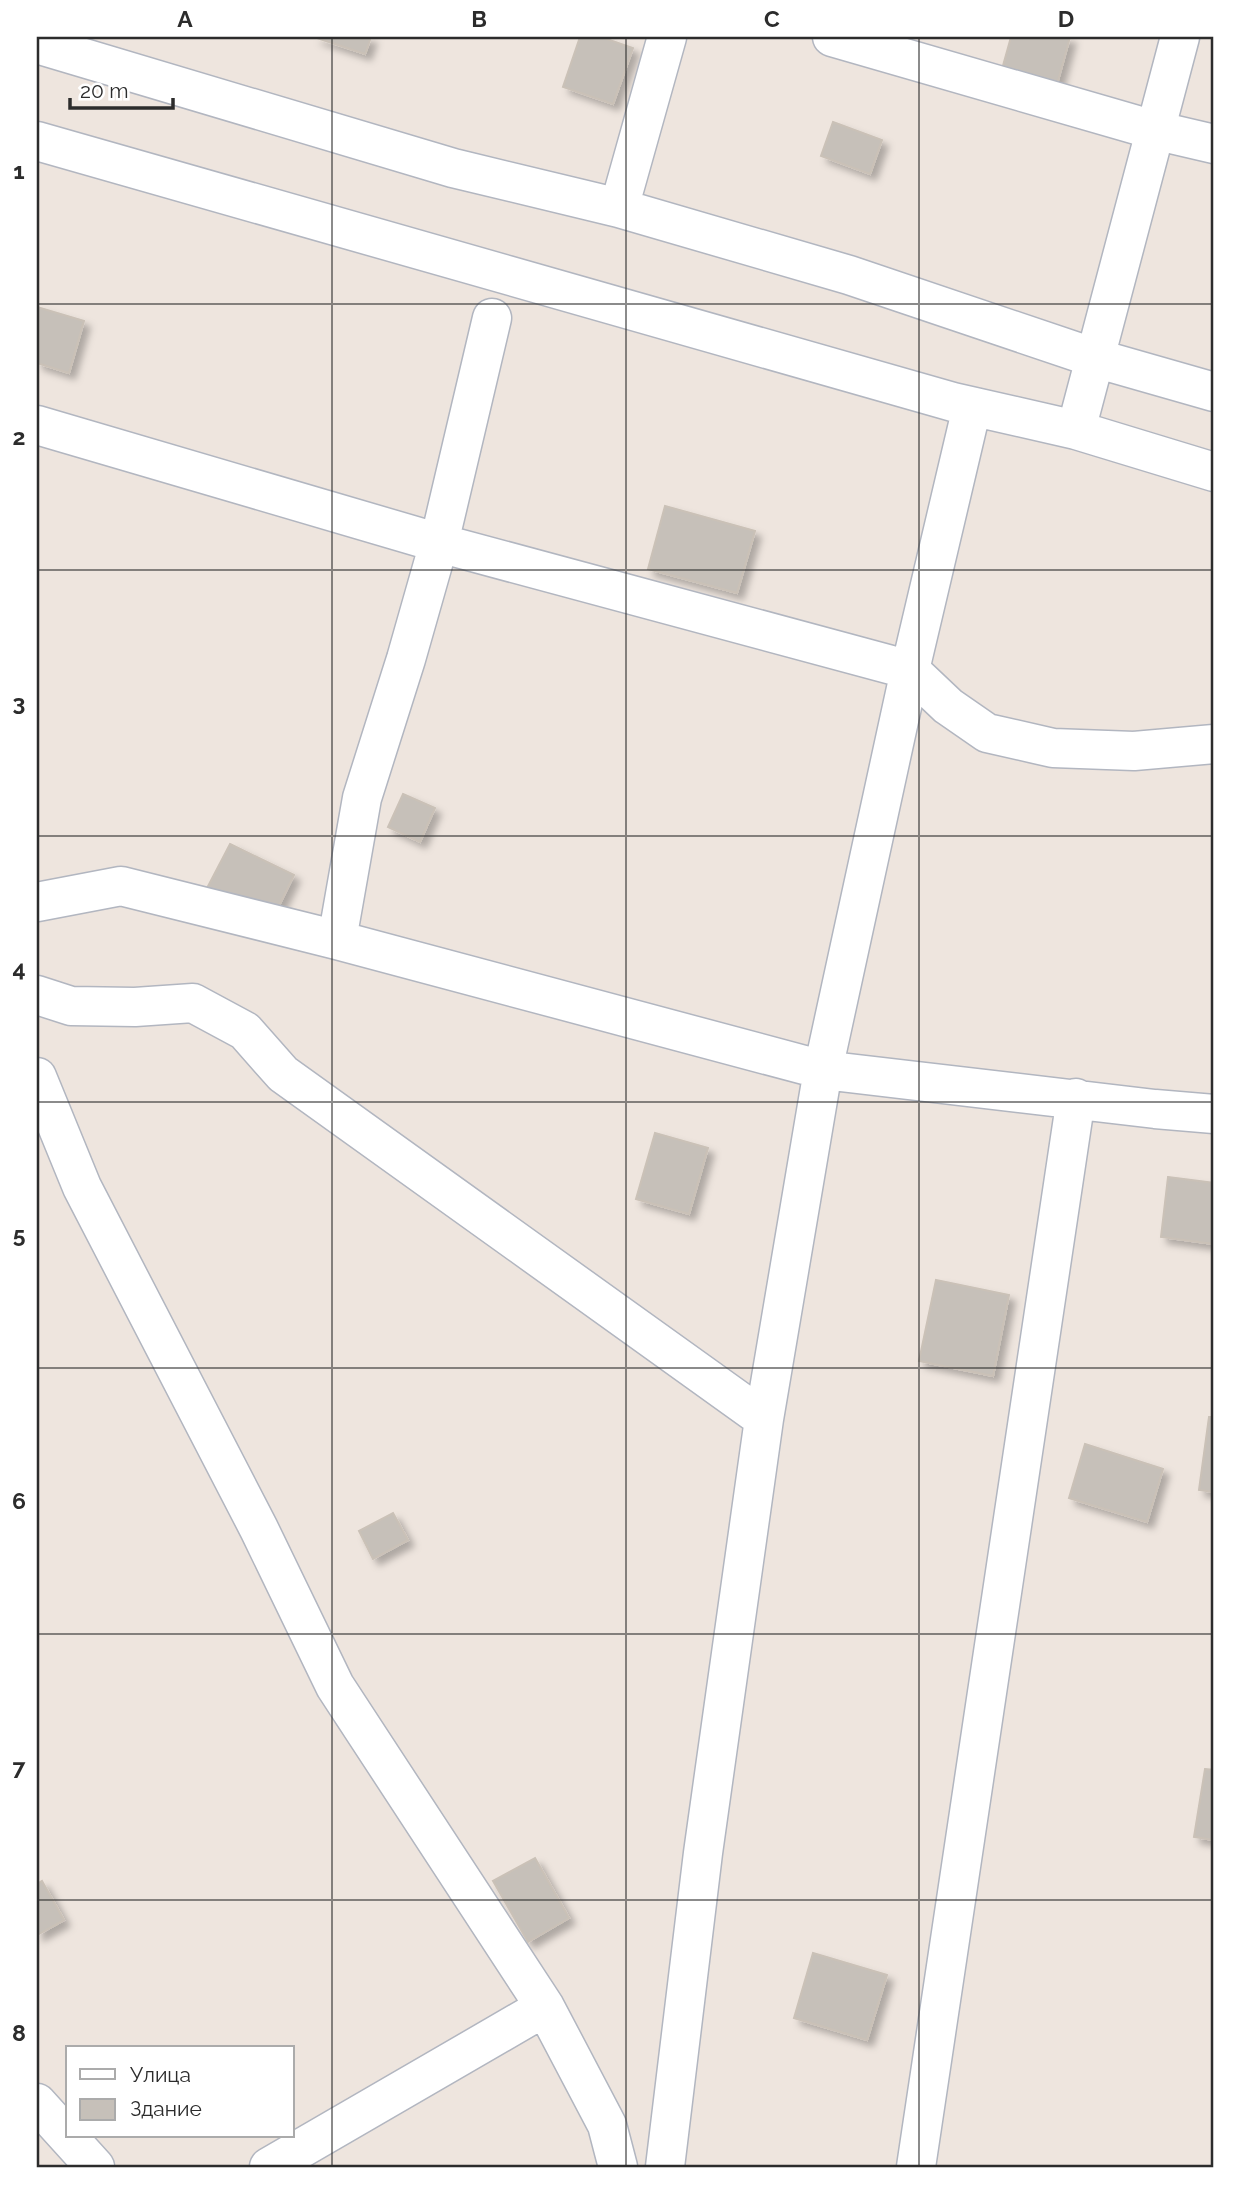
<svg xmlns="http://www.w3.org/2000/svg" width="1251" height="2204" viewBox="0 0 1251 2204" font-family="Raleway,sans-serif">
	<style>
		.building { fill: #c6c0b9; stroke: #cac1b7; stroke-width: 2; filter: url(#shadow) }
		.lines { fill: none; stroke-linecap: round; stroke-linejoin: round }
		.minor-casing { stroke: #b2b6c0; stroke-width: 41 }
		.minor { stroke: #fff; stroke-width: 38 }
		.grid { fill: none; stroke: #2c2c2c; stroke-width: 2; stroke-opacity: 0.55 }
		.neatline { fill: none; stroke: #2c2c2c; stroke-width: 2.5 }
		.grid-label { font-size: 23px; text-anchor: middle; font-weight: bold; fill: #2c2c2c }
	</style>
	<defs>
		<filter id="shadow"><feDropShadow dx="6" dy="6" stdDeviation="3.5" flood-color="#0004"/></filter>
	</defs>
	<rect width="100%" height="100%" fill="#eee5de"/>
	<path class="building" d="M314,37H371L365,54Z
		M580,37H601L633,48L613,104L563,87Z
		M1011,37H1070L1054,95L999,80Z
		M833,122L882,140L870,174L821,156Z
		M37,307L84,321L69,373L37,363Z
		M665,506L755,531L737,593L648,569Z
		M403,794L435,808L420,842L388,827Z
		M230,844L294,875L271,922L206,890Z
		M655,1133L708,1148L689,1214L636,1199Z
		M1168,1177L1214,1183V1244L1161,1237Z
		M936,1280L1009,1295L993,1376L919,1361Z
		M1209,1417H1214V1492L1199,1490Z
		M1085,1444L1163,1469L1147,1522L1069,1498Z
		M393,1513L408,1540L373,1559L359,1531Z
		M1205,1769L1214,1770V1840L1194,1837Z
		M535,1858L569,1918L528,1942L493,1881Z
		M42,1881L64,1920L37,1935V1884Z
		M813,1953L887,1975L867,2040L794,2018Z"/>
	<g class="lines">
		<g class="minor-casing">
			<path id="minor" d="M832,37L1154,130L1214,144
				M37,44L453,168L619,208L849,275L1095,358L1214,392
				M37,141L953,402L1076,430L1214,472
				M619,208L667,37
				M37,425L439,543L910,670L948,706L987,733L1053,748L1134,751L1214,744
				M1076,430L1180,37
				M37,902L121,886L337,940L823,1070L1155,1109L1214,1114
				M337,940L362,798L406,659L439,543L492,318
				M37,995L71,1006L135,1007L193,1003L245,1031L283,1074L764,1419
				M37,1077L82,1187L259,1529L335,1686L545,2007L607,2125L618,2167
				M37,2103L95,2167
				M269,2167L545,2007
				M665,2167L703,1853L764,1419L823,1070L910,670L972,407
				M916,2167L1076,1098"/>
		</g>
		<use href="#minor" class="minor"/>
	</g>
	<path class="grid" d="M332,37V2167M626,37V2167M919,37V2167M37,304H1214M37,570H1214M37,836H1214M37,1102H1214M37,1368H1214M37,1634H1214M37,1900H1214"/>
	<rect width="1251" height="2204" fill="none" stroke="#ffffff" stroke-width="77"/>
	<rect x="66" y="2046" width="228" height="91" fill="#ffffff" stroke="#ababab" stroke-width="2"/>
	<rect x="80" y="2069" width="35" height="10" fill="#ffffff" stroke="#ababab" stroke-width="2"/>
	<text x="130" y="2082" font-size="21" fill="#2c2c2c">Улица</text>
	<rect x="80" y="2099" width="35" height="21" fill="#c6c0b9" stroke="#ababab" stroke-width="2"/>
	<text x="130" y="2116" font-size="21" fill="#2c2c2c">Здание</text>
	<path d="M70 98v10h103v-10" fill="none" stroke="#2c2c2c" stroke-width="3.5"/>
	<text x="80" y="98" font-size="21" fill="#2c2c2c" stroke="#ffffff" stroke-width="5" paint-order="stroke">20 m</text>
	<rect x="38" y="38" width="1174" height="2128" class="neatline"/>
	<g class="grid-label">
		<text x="185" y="27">A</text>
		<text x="479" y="27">B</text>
		<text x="772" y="27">C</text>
		<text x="1066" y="27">D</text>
		<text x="19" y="179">1</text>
		<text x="19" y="445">2</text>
		<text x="19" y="711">3</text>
		<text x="19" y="977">4</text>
		<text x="19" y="1243">5</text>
		<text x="19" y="1509">6</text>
		<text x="19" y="1775">7</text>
		<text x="19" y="2041">8</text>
	</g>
</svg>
